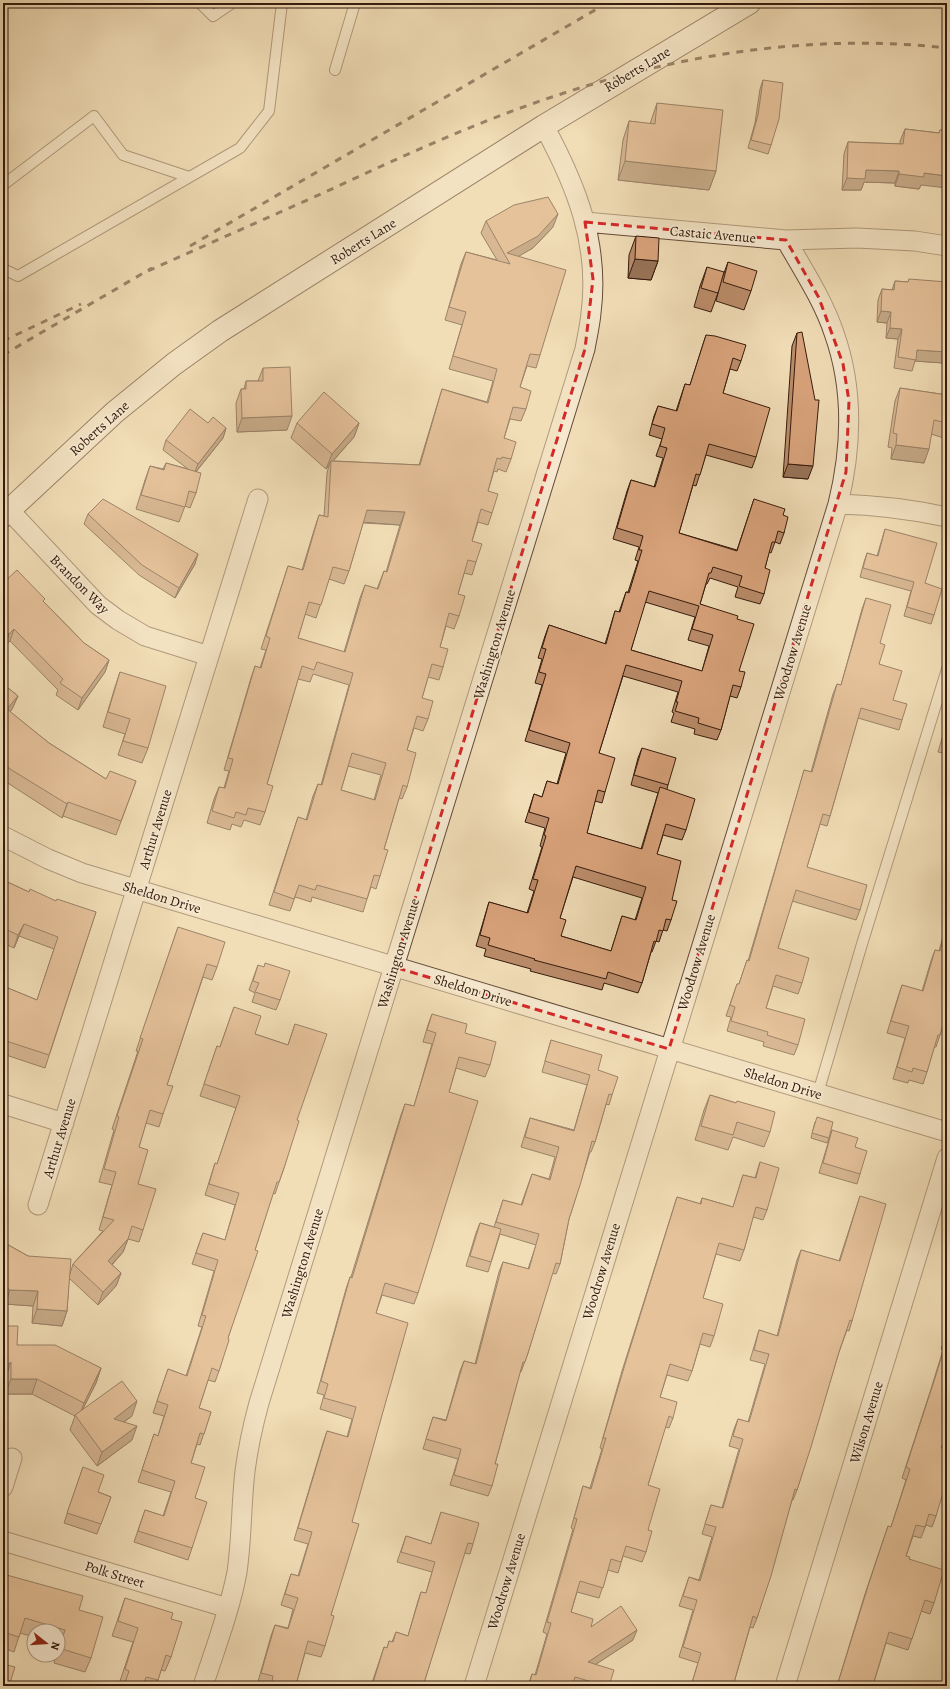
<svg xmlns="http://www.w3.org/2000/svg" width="950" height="1689" viewBox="0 0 950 1689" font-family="Alegreya,serif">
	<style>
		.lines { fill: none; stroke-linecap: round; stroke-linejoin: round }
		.lane-casing { stroke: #644b37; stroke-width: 12 }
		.street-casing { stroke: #644b37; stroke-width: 21 }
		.secondary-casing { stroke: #351a0c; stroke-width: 24 }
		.lane { stroke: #f6e9d0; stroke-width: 10 }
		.street { stroke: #f6e9d0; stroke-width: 19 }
		.secondary { stroke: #f6e9d0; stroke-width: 22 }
		.rail { stroke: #351a0c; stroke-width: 3; stroke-dasharray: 7 7; stroke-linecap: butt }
		.wall { fill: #bb8c6a; stroke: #351a0c; fill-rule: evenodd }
		.shaded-wall { fill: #987256; stroke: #351a0c }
		.building { fill: #d9a37b; stroke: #351a0c; fill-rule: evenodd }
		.marked { fill: none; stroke: #d62828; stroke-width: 3; stroke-dasharray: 8 5; stroke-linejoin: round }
		.labels { text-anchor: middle; stroke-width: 3.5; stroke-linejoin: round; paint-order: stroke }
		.street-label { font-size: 14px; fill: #351a0c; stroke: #f6e9d0 }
	</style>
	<rect width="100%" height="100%" fill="#f1ddb7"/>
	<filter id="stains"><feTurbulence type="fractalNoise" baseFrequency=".005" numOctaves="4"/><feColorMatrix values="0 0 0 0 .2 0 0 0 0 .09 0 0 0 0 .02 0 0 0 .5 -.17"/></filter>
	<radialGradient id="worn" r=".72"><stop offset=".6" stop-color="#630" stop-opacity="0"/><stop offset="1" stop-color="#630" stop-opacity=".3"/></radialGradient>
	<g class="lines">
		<g class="lane-casing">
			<path id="lane" d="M200,3L213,16L232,3
				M335,70L355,3
				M3,185L94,116L123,155L189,177
				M3,269L18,276L240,148L269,111L282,3
				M818,1093L862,944L947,669"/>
		</g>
		<g class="street-casing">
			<path id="street" d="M585,222L786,240L857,238L915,241L947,246
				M838,504C875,505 910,509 947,517
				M9,510L98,605L118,620L145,636L209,656
				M3,836L48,859L82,873L947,1132
				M3,1104L64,1123
				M38,1205L258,499
				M3,1487L12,1458
				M3,1541L228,1608
				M203,1686C215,1649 230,1610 237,1572C242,1538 241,1505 245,1471C248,1448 253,1425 259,1403L585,349C587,337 590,325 591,313C600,244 576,185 544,126
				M474,1686L838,504C852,447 854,389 834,333C823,300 803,270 786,240
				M785,1686L947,1158"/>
		</g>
		<g class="secondary-casing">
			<path id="secondary" d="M3,516L115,412L174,364L220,331L544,126L749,3"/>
		</g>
		<use href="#lane" class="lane"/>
		<use href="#street" class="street"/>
		<use href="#secondary" class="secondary"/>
		<path class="rail" d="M190,246L607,3
			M148,271C210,243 272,216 334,188C405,155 477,122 552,97C679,54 813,33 947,48
			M3,341L81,304
			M3,355L152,268"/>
	</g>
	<path class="wall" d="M763,80L771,145L768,154L748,148L755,123L760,89Z
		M657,103L716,171L709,190L618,180L623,140L629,121L650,124Z
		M905,129L939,133L940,130L947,131L919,189L895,186V183L864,182L861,190H842L844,154L848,142L900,144V141Z
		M486,221L553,227L533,248L518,256L540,355L536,368L527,366L520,387L526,409L521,421L510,419L504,438L511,459L506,472L498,469L497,472L494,471L488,491L492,513L488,525L478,522L472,541L476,562L472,575L464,573L458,594L459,616L454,629L446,626L440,647L443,667L439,680L428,677L422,698L428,719L423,731L414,728L407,750V787L402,799L399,798L384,849L380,876L376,889L371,887L367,899L363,912L312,897L311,902L295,897L290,911L269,905L298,817L306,820L313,796L318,784L321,785L349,685L313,674L310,682L298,679L267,784L265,812L260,825L244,820L241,827L232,824L230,830L207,823L214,799L219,787L224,788L229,771L224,770L251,678L255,666L260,668L266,650L261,649L288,566L302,570L315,527L319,515L324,516L327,473L329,465L326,469L291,438L297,423H359L354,437L333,461L419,465L438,402L442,389L487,402L493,381L449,369L462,325L445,320L461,264L466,252L497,260L481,233ZM363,523L400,525L386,572L384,571L377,589L365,585L360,598L344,652L298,638L305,614L316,618L329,579L344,584L349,571ZM348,766L381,775L374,800L341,790Z
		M636,236L658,261L651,280L628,278L629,255Z
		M728,262L751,291L744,310L716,301L721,281Z
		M707,267L718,293L711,312L694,307L700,286Z
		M909,279L943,363L915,361L912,371L894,368L898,339L886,338L887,323L877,322L878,300L882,289L892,290L895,281L908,282Z
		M797,333L808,479L783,477L792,346Z
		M706,335L741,361L737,371L730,369L723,393L756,457L752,468L706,455L696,486L693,485L679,533L737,550L754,499L783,515L784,533L780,544L775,542L771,553L769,552L765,568L764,594L760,604L735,597L738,587L710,578L707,584H706L700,604L737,619L739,671L741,687L737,698L730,696L721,730L717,740L694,734L695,729L671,722L674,713L672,712L678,692L623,676L599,753L605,792L602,803L595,801L587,833L641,849L658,793L631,785L638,758L642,748L668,785L667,789L686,830L682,840L663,835L657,854L672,900L671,920L667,931L663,930L659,942L656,941L652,952H651L642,983L638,993L604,983L602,990L530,971L531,969L484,956L486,949L476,946L486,912L489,902L527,913L534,891L529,889L542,847L540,846L545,828L525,822L534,794L542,797L547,781L557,784L566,753L525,741L542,685L535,683L542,659L538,658L545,636L549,625L605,644L615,611L619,612L626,592H628L638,561L635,560L639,547L613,539L627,491L631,480L654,487L663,458L656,456L662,439L649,435L654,416L658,406L676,411L685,384L690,385ZM645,602L695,617L688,640L709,646L702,671L631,650ZM573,877L642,898L635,920L622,916L611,951L561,936L560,918Z
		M263,368L287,430L237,432L236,403L241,389H244L246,381H258Z
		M900,388L947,395V439L931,434L924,463L891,459L892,448L888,447L895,401Z
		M208,423L226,428L223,438L196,472V493L190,508L185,506L179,522L136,509L145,480L150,466L163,469L166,463L188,469L163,450L166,440Z
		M88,514L195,564L175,598L139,575L84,524Z
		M885,529L925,583L934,615L931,624L904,616L911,591L860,577L864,562L867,553L877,556Z
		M3,583L44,602L84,643L109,660L105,672L78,710L56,695L58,690L10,641L5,646L3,644Z
		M866,598L880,643L879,664L893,700L902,720L899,730L858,718L830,816L827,826L820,824L807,867L860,910L856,920L792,901L778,948L802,983L798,994L773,986L766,1008L798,1045L794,1055L763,1046L764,1042L727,1031L731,1017L726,1016L737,984H739L747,960L748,961L801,781L804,770L811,772L833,694L837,684L841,685L862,609Z
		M120,672L148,748L142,763L118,755L125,734L103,727L115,687Z
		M3,684L18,696L12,709L10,712L49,743L106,779L136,781L116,835L63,816L62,818L3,780Z
		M947,701V708L945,707Z
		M947,711V754L938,752L946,725H943Z
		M3,880L29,892L56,901L96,912L45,1068L3,1054V986L37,1000L54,949L19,936L14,948L3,943Z
		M947,922V1011L940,1035L936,1047H934L927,1072L923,1084L909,1080L908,1083L893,1079L905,1038L887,1033L898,997L902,985L922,991L931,961L935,950L939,951Z
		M178,927L217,967L212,980L203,977L167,1085L163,1114L159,1127L146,1123L139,1147L138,1184L143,1230L139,1242L128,1239L123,1252L112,1265L121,1273L116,1286L98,1305L69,1278L67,1311L62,1326L32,1323L33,1306L5,1304L3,1303V1242L28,1256L70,1274L73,1264L103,1231L99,1230L112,1185L99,1182L114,1130L112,1129L138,1051H136Z
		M258,965L280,1000L276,1010L252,1002L255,993L249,990Z
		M234,1007L255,1034L288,1045L295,1024L297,1120L285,1165L275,1194L273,1193L255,1250L228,1338L219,1371L215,1382L208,1380L199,1408L211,1412L200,1445L197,1444L191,1463L195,1498L192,1548L188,1560L134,1542L145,1510L163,1516L171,1492L138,1482L154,1434L158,1436L164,1416L153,1413L168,1369L186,1376L202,1327L198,1326L214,1271L192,1264L199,1244L203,1233L225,1240L235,1205L205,1195L215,1163L217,1164L236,1108L200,1096L217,1046L220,1047Z
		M432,1014L465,1033L490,1065L485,1077L456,1068L449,1092L418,1293L414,1304L382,1295L376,1313L352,1522L331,1615L325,1646L321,1657L305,1653L297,1681L312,1686H262L257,1685L271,1636L275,1625L288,1628L293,1609L281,1605L291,1574L298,1576L308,1544L294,1540L323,1443L327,1431L347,1437L352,1419L320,1409L324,1395L317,1393L346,1289L350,1277H351L401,1115L405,1104L414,1106L432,1044L423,1042L428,1025Z
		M551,1040L598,1070L612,1095L609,1105L606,1104L595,1142L591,1152H590L569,1219L560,1264L556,1274L552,1273L528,1353L521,1372H520L495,1464L492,1486L488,1496L450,1485L458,1459L423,1449L433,1417L446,1420L460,1371L464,1361L475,1364L499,1272L503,1262L528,1269L536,1245L500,1234L488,1272L466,1266L476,1233L480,1223L494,1227L503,1200L521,1205L532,1174L549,1179L555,1157L521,1147L530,1118L574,1130L587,1085L542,1072Z
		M710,1095L736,1103L770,1132L764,1147L733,1137L728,1150L695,1140L704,1110Z
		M815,1122L829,1138L827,1143L811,1138Z
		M832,1130L855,1147L860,1174L857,1184L819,1173L829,1140Z
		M760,1162L767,1210L763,1220L753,1217L744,1250L740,1261L716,1254L703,1298L714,1336L710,1347L700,1344L692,1371L688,1381L667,1375L660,1397L673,1418L669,1428L665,1427L648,1485V1530L646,1552L642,1562L623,1556L618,1573L608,1570L599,1598L577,1592L571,1612L591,1627L633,1640L596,1664L609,1686H528L532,1674L535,1675L547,1634L543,1632L573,1529L571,1528L580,1497L583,1486L590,1488L602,1449L600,1448L622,1371L677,1197L700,1204L702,1198L733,1207L743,1175L755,1178Z
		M860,1196L852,1321L849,1331L847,1330L839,1352L797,1490L793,1500H792L757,1618L753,1628L750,1627L733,1686H691L698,1663L679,1657L693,1610L679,1606L689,1577L699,1580L712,1537L702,1534L711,1505L722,1508L739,1449L729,1446L734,1429L738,1419L748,1422L765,1364L750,1360L759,1330L777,1336L797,1260L801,1250L839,1261Z
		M947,1332L941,1448L936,1516L932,1527L926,1525L921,1538L913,1536L906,1556L909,1559L934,1603L930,1614L921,1611L908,1650L886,1643L873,1685L874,1686H837L865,1594L888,1526L891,1527L906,1480L902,1478L931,1389L943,1350L941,1349Z
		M17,1345L101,1368L96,1383L82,1410L132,1416L124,1422L132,1440L97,1466L70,1430L75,1416L32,1394H5L6,1376L3,1378Z
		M83,1467L98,1492L111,1497L97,1534L64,1523Z
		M441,1512L473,1544L470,1554L464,1553L423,1686H371L384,1647L387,1648L389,1641L392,1642L396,1632L408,1636L418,1601L421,1592L426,1593L432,1572L397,1562L406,1536L431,1544Z
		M3,1574L79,1610L91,1658L85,1672L54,1663L56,1655H58V1649L59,1645L58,1644V1631H34V1637L20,1633L14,1652L3,1648Z
		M125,1598L171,1619V1657L165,1671L161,1670L156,1686H123V1685L119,1684L133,1642L112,1636Z"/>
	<path class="shaded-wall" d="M625,161L716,171L709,190L618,180Z
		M866,170L899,171L895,183L864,182L861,190H842L847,178Z
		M924,173L947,176V188L921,185L919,189L895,186L899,174Z
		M558,214L553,227L533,248L509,262L507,253Z
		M635,259L658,261L651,280L628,278Z
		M881,311L891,312L887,323L877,322Z
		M890,328L902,329L898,339L886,338Z
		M917,350L947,352V353L943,363L915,361Z
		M292,416L287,430L237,432L242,418Z
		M359,423L354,437L331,463V461L329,465L326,469L332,454Z
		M226,428L223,438L194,474L198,464Z
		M896,445L929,449L924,463L891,459Z
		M788,464L813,466L808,479L783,477Z
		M367,510L405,512L400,525L362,522Z
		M198,554L195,564L175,598L179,588Z
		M14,629L10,641L5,646L9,634Z
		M109,660L105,672L78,710L82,698Z
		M18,696L12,709L3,721L7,709Z
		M68,802L63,816L62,818L67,804Z
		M24,924L14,948L18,935Z
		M128,1239L123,1252L103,1274L108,1261Z
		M121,1273L116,1286L98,1305L103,1292Z
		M10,1290L38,1291L33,1306L5,1304Z
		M37,1309L67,1311L62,1326L32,1323Z
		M11,1362L6,1376L3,1378V1368Z
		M101,1368L96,1383L79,1417L84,1403Z
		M11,1379H37L32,1394H5Z
		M137,1401L132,1416L108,1433L114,1419Z
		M137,1426L132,1440L97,1466L102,1452Z
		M637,1630L633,1640L584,1672L588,1662Z"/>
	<path class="building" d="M763,80L783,83L779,119L771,145L751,140L758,115Z
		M657,103L723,110L716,171L625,161L629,121L655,124Z
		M905,129L939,133L940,130L947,131V176L924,173V177L899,174V171L866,170L865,179L847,178L848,142L903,144Z
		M548,197L558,214L538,236L507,253L566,270L540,355L530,354L520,387L531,391L526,409L513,407L504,438L516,442L511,459L502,457L501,459L497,458L488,491L498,494L492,513L481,509L472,541L482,544L476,562L468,560L458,594L465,596L459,616L449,613L440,647L448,649L443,667L432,664L422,698L433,701L428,719L417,716L407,750L416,753L407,787L403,785L384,849L388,850L380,876L374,875L367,899L317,885L315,890L299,885L294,899L274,892L298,817L307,820L318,784L322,785L353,673L317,662L314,670L302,666L267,784L273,786L265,812L248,808L246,815L236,812L234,818L212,811L219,787L225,788L233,759L228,758L255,666L261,668L270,638L266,636L288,566L303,570L319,515L328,517L331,461L420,465L442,389L488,403L497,369L453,356L466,312L449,307L466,252L510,264L486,221L514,205ZM367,510L405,512L387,572L384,571L378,589L365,585L345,652L298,638L309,602L321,605L333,567L349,571ZM352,753L386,763L375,800L341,790Z
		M636,236L659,238L658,261L635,259Z
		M728,262L757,271L751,291L723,282Z
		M707,267L724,272L718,293L701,288Z
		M909,279L947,282V352L917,350L916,360L898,357L902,329L890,328L891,312L881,311L882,289L894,290L895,281L908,282Z
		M802,332L815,400H819L813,466L788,464L797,333Z
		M706,335L715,336L746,345L741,361L733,358L723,393L770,408L756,457L709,444L700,475L696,474L679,533L737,551L754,499L785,509L783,515L788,517L784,533L778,531L775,542H772L765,568L770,570L764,594L739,586L742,576L713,567L711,573H709L700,604L738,616L737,619L754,624L739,671L745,672L741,687L733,685L721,730L698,723L699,718L675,711L678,702H676L682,681L626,665L599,753L615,758L605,792L598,790L587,833L642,849L660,787L695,799L686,830L666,824L657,854L681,861L672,900L677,901L671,920L666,919L663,931L659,930L656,942L654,941L642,983L608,972L606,979L534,960L535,959L488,945L490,938L480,935L489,902L528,913L538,880L533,879L546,836L544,835L549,818L529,812L534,794L542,797L547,781L558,784L570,743L529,730L546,674L539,672L546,649L542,648L549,625L606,644L615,611L620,612L626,592L629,593L642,550H639L643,536L617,528L631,480L655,487L667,448L660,446L665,428L652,424L658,406L677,411L685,384L690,385ZM649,591L699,606L692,629L713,635L702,671L631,650ZM576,866L646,887L636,920L622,916L611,951L561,936L566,920L560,918Z
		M290,367L292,416L242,418L241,389H246V381H263V368Z
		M900,388L947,395V423L934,420L929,449L896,445L897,434L893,433Z
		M324,392L359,423L332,454L297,423Z
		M190,409L208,423L213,417L226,428L198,464L166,440Z
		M166,463L201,473L196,493L189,491L185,507L141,495L150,466L164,470Z
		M103,499L198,554L179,588L142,565L88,514Z
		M885,529L937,543L925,583L942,589L934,615L907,607L914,582L863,568L867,553L878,556Z
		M17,570L45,599L43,601L84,643L109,660L82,698L60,683L63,679L14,629L9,634L3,628V583Z
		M866,598L891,605L880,643L885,645L879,664L902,671L893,700L907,704L902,720L861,708L830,816L823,814L807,867L867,885L860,910L796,890L778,948L809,958L802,983L776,975L766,1008L805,1019L798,1045L767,1035L768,1032L731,1021L735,1007L730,1005L737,984H739L747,960L749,961L804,770L812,772L837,684L841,685Z
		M120,672L166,686L148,748L123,741L130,719L108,712Z
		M3,684L18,696L7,709L49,743L106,779L110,771L136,781L121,821L68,802L67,804L10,769L3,763Z
		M947,724V741L942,740Z
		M642,748L676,758L668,785L634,775Z
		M3,880L29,892L30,889L56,901L57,899L96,912L49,1055L3,1040V986L37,1000L58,937L24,924L18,935L3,928Z
		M947,926V1011L940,1035H938L927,1072L913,1068L912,1072L897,1067L909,1026L891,1021L902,985L923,991L935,950L940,951Z
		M178,927L225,942L217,967L207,964L167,1085L173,1086L163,1114L150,1110L139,1147L148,1150L138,1184L156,1189L143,1230L132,1226L128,1239L108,1261L121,1273L103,1292L73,1264L114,1220L103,1217L116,1172L104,1169L119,1117L117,1116L143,1039L140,1038Z
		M265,963L290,971L280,1000L255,992L259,983L253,981L258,965L264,967Z
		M234,1007L261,1016L255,1034L288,1045L295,1024L327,1034L297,1120L299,1121L285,1165L279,1182H277L255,1250L258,1251L228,1338L229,1340L219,1371L212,1368L199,1408L211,1412L204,1434L200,1433L191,1463L205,1467L195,1498L207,1502L192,1548L138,1531L145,1510L164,1516L175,1481L142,1470L154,1434L158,1436L168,1405L157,1401L168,1369L187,1376L206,1316L202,1315L218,1260L196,1253L203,1233L225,1240L239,1193L209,1184L215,1163L217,1164L240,1096L204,1084L217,1046L220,1047Z
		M432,1014L467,1024L465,1033L496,1042L490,1065L459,1057L449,1092L478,1101L418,1293L385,1283L376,1313L408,1323L352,1522L359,1524L331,1615L334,1616L325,1646L308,1641L297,1681L312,1685V1686H271L273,1676L261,1673L275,1625L288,1629L298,1598L285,1594L291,1574L299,1576L312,1532L298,1528L327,1431L348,1437L356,1407L324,1398L328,1384L321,1381L350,1277L352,1278L405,1104L414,1106L436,1033L427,1030Z
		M551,1040L602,1055L598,1070L618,1077L612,1095L609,1094L595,1142L592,1141L581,1182L569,1219L560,1264L556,1263L528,1353L525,1362H523L495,1464H498L492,1486L454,1475L461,1449L426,1439L433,1417L446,1421L464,1361L476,1364L503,1262L529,1269L539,1234L496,1222L503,1200L522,1205L532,1174L550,1180L559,1147L525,1137L530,1118L574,1131L590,1075L545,1061Z
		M710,1095L736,1103L737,1101L775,1112L770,1132L737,1122L733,1135L701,1126Z
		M817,1117L833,1122L829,1138L812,1133Z
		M832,1130L858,1138L855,1147L867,1151L860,1174L823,1163Z
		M760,1162L779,1168L767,1210L756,1207L744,1250L719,1243L703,1298L723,1304L714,1336L703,1333L692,1371L670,1364L660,1397L677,1402L673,1418L669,1416L648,1485L660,1489L648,1530L652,1531L646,1552L626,1546L621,1562L611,1559L603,1588L580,1581L571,1612L593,1619L591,1627L621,1606L637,1630L588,1662L614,1670L609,1686H606L575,1677L572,1686H529L532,1674L536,1675L551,1623L547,1622L577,1519L574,1518L583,1486L591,1489L606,1438H603L626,1361L677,1197L701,1204L702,1198L733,1207L743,1175L756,1178Z
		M860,1196L886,1204L852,1321L850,1320L839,1352L811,1447L797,1490L795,1489L771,1576L757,1618L753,1616L733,1686H691L701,1653L683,1647L697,1600L683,1596L689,1577L700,1581L716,1527L705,1524L711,1505L723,1508L743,1439L733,1436L738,1419L749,1422L769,1354L754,1350L759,1330L778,1336L801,1250L840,1261Z
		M480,1223L501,1229L491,1262L470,1256Z
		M3,1242L28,1256L71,1259L67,1311L37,1309L38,1291L10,1290L3,1286Z
		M3,1326H18L17,1345H55L101,1368L84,1403L37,1379H11V1362L3,1368Z
		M947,1332V1431L941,1448L947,1450V1480L936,1516L929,1514L925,1527L916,1525L906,1556L910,1557L909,1559L944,1570L934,1603L925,1600L912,1639L889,1632L873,1685L874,1686H837L869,1583L888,1526L891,1527L910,1469L906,1467L935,1378L947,1339L945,1338Z
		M122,1381L137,1401L114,1419L137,1426L102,1452L75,1415Z
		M83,1467L104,1475L98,1492L111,1497L101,1524L67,1513Z
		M441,1512L479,1523L473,1544L468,1543L423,1686H372L384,1647L387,1648L389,1641L393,1642L396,1632L408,1636L421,1592L426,1593L435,1562L401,1552L406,1536L431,1544Z
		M3,1574L83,1596L79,1610L103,1617L91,1658L59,1648L65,1630L25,1618L19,1637L3,1632Z
		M125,1598L173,1613L171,1619L182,1622L171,1657L166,1655L158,1680L146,1677L143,1686H124L129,1671L125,1669L138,1628L118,1621Z
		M3,1664L15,1667L9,1686H3Z"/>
	<path d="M0 0H950V1689H0ZM585,222L786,240L819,298L843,364L849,401L846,472L669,1049L394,967L585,349L593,279Z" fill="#f1ddb7" fill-opacity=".55" fill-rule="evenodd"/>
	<path class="marked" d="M585,222L786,240L819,298L843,364L849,401L846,472L669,1049L394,967L585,349L593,279Z"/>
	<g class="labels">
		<g class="street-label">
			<text transform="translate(637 69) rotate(-31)" y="5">Roberts Lane</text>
			<text transform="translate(713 234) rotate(5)" y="5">Castaic Avenue</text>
			<text transform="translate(363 241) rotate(-32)" y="5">Roberts Lane</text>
			<text transform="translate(99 428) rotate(-42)" y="5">Roberts Lane</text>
			<text transform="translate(80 584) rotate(45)" y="5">Brandon Way</text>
			<text transform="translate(494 644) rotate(-73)" y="5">Washington Avenue</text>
			<text transform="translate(792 652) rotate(-73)" y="5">Woodrow Avenue</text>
			<text transform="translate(155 829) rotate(-73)" y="5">Arthur Avenue</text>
			<text transform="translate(162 897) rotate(17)" y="5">Sheldon Drive</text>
			<text transform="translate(398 953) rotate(-73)" y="5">Washington Avenue</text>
			<text transform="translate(696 962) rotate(-73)" y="5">Woodrow Avenue</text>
			<text transform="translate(473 990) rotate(17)" y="5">Sheldon Drive</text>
			<text transform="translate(783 1083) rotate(17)" y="5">Sheldon Drive</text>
			<text transform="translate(59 1138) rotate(-73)" y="5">Arthur Avenue</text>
			<text transform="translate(302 1263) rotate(-73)" y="5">Washington Avenue</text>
			<text transform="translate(601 1271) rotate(-73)" y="5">Woodrow Avenue</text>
			<text transform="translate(866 1422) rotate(-73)" y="5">Wilson Avenue</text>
			<text transform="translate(115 1574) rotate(17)" y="5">Polk Street</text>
			<text transform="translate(506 1581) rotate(-73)" y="5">Woodrow Avenue</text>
		</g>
	</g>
	<rect width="950" height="1689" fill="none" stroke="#f1ddb7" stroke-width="16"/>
	<rect x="4" y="4" width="942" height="1681" fill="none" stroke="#351a0c" stroke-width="2"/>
	<rect x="8" y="8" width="934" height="1673" fill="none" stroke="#351a0c"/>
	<g transform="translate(46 1643) rotate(107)"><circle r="19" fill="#f6e9d0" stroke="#a99682"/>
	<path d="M0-3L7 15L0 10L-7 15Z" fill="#8f2418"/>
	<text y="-6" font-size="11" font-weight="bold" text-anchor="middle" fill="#351a0c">N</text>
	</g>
	<rect width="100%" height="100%" filter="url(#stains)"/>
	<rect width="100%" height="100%" fill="url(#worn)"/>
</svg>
